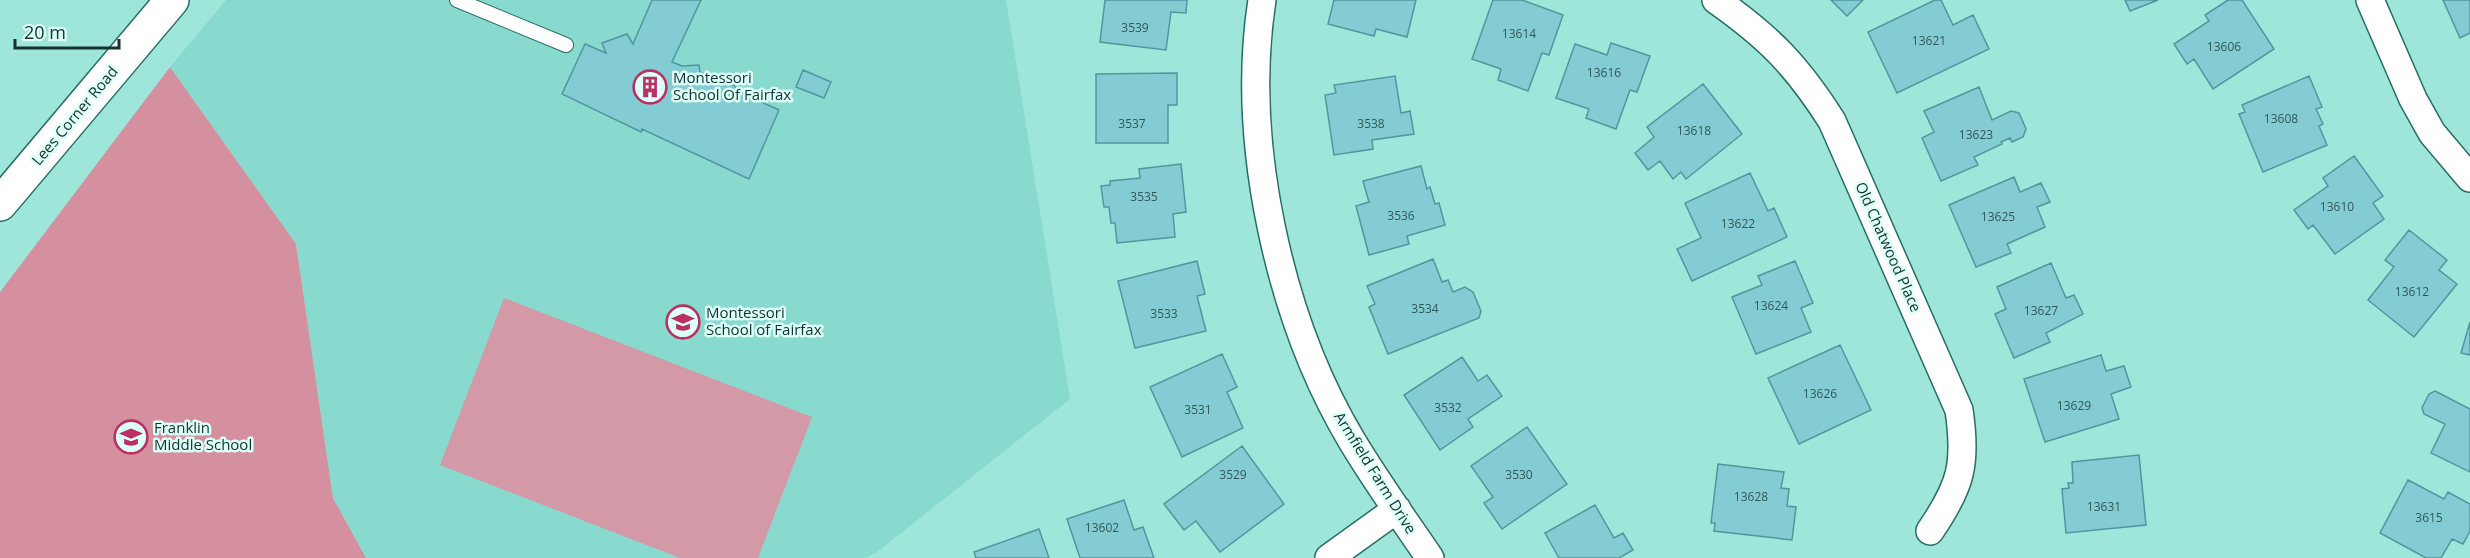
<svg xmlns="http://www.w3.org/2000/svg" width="2470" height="558" viewBox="0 0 2470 558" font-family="'Open Sans',sans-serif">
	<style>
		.built { fill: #88dace }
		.green { fill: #d499a7 }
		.forest { fill: #d590a0 }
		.building { fill: #84ccd3; stroke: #4f979e; stroke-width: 1.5 }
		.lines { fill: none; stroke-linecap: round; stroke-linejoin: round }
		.service-casing { stroke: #266e65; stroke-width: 16 }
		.minor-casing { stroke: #266e65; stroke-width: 30 }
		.tertiary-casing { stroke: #266e65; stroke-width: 36 }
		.service { stroke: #fff; stroke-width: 14 }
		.minor { stroke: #fff; stroke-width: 27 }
		.tertiary { stroke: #fff; stroke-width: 33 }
		.labels { text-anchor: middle; stroke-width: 5; stroke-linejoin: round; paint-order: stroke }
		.number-label { font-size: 12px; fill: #315857 }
		.poi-label { font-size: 15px; fill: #15322e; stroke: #dcfff8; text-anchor: start }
		.street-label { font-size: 15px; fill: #15322e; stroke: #dcfff8 }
	</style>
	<rect width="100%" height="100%" fill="#9ee5da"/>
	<path class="built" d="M226,0H1006L1070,399L877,552L865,558H366L333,498L296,244L170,67Z"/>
	<path class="green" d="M504,298L812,417L758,558H680L440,465Z"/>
	<path class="forest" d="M170,67L296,244L333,498L366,558H0V292Z"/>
	<path class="building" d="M652,0H701L672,62L682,66L699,65L700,72L722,82L728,78L739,92L779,110L749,179L642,129L641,132L562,94L585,44L606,53L602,43L627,34L633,44Z
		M1105,0H1187L1186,13L1171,12L1166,50L1100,42Z
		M1334,0H1416L1407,37L1376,29L1374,36L1328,24Z
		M1493,0H1522L1563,15L1549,55L1542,53L1528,91L1498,80L1501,69L1472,59Z
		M1831,0H1863L1847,16Z
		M1935,0H1941L1953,25L1973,15L1989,49L1897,93L1868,32Z
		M2125,0H2158L2130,11Z
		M2228,0H2242L2274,49L2213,89L2194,59L2187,64L2174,44L2209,21L2205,15Z
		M2443,0H2470V33L2460,38Z
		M1611,43L1650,56L1637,92L1630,90L1616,129L1586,118L1589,109L1556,98L1575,44L1607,55Z
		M803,70L831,82L824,98L796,87Z
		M1177,73V105H1168V143H1096V74Z
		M1395,76L1401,113L1410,111L1414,134L1372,140L1373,149L1334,155L1325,95L1336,93L1334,85Z
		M2309,76L2322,107L2316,109L2323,124L2319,126L2327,145L2263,172L2239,114L2245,112L2242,105Z
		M1703,84L1742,134L1686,179L1681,172L1673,179L1660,161L1648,170L1635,153L1654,137L1647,127Z
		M1979,87L1992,120L2011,111L2019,113L2026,129L2023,137L2012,142L2010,138L2001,142L2002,144L1974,157L1978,165L1941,181L1922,138L1934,132L1924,111Z
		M2354,156L2383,196L2373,203L2384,219L2335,254L2313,225L2308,229L2294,210L2328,186L2323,178Z
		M1181,164L1186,212L1173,214L1175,237L1117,243L1115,223H1111L1109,207H1104L1101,186L1110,185V181L1140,178L1139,169Z
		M1421,166L1427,189L1430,187L1435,204L1439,203L1445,225L1407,236L1409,244L1369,255L1356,206L1369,202L1363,181Z
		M1750,173L1768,211L1774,208L1787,237L1692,281L1677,249L1701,238L1685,203Z
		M2014,177L2020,192L2041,183L2050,202L2037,207L2045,227L2007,244L2011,253L1976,267L1949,205Z
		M2409,230L2447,260L2439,270L2457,284L2414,337L2368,300L2394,267L2385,260Z
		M1433,259L1442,282L1448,280L1453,292L1465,287L1473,292L1481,311L1479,318L1388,354L1369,307L1375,304L1367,286Z
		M1197,261L1205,294L1197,296L1206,331L1135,348L1118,281Z
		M1795,261L1813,303L1801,308L1811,332L1756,354L1732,297L1762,285L1758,276Z
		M2051,263L2066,298L2074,295L2083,314L2046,333L2050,342L2014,358L1995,314L2006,309L1997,287Z
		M2470,322V355L2461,353Z
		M1840,345L1871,410L1799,444L1768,378Z
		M1222,354L1237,387L1227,392L1243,428L1182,457L1150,387Z
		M2101,355L2106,371L2124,366L2131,387L2111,394L2119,419L2045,442L2024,379Z
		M1462,357L1478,381L1487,375L1502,396L1468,419L1473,427L1440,450L1404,395Z
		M2435,391L2470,409V472L2431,453L2445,424L2424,414L2422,408L2429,394Z
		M1527,427L1567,484L1502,529L1484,503L1493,497L1471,466Z
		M1242,446L1284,504L1220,552L1196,521L1184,530L1164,504Z
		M2139,455L2146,525L2066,533L2062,489L2069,488L2068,483H2073L2072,462Z
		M1718,464L1784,472L1781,488L1789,489L1787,506L1796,507L1792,540L1714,531L1715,523H1711Z
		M2408,480L2444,499L2448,492L2470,504V531L2463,544L2452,539L2441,558H2426L2380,533Z
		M1124,500L1134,530L1143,527L1154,558H1080L1067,519Z
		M1595,505L1614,538L1623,533L1633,550L1619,558H1559L1545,533Z
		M1039,529L1049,558H976L974,552Z"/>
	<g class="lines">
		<g class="service-casing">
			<path id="service" d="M457,0L566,45"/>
		</g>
		<g class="minor-casing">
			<path id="minor" d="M1262,0C1240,141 1279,319 1352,441C1376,481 1404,520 1430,558
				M1716,0C1770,38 1797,66 1832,121L1959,410C1967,464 1961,486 1930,531
				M2370,0L2413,99L2432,133L2470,178
				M1329,558L1397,509"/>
		</g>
		<g class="tertiary-casing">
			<path id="tertiary" d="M0,204L172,0"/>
		</g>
		<use href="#service" class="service"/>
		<use href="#minor" class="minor"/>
		<use href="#tertiary" class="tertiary"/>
	</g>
	<defs>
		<g id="building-ring" transform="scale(1.725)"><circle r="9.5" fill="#dcfff8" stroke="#bc2f63" stroke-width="1.5"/><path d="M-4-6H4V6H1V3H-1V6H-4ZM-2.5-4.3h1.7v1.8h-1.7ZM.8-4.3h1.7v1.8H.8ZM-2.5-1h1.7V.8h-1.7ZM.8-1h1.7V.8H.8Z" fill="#bc2f63"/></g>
		<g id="school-ring" transform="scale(1.725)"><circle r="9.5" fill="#dcfff8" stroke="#bc2f63" stroke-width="1.5"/><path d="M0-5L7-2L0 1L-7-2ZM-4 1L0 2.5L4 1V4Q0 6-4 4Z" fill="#bc2f63"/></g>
	</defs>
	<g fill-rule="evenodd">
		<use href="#building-ring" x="650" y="87"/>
		<use href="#school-ring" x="683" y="322"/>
		<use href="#school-ring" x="131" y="437"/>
	</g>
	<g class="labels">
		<g class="number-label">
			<text x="1135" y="32">3539</text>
			<text x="1519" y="38">13614</text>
			<text x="1929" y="45">13621</text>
			<text x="2224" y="51">13606</text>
			<text x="1604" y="77">13616</text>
			<text x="2281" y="123">13608</text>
			<text x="1132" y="128">3537</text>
			<text x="1371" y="128">3538</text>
			<text x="1694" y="135">13618</text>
			<text x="1976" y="139">13623</text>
			<text x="1144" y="201">3535</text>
			<text x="2337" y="211">13610</text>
			<text x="1401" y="220">3536</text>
			<text x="1998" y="221">13625</text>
			<text x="1738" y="228">13622</text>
			<text x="2412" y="296">13612</text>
			<text x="1771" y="310">13624</text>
			<text x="1425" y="313">3534</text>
			<text x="2041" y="315">13627</text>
			<text x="1164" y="318">3533</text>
			<text x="1820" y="398">13626</text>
			<text x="2074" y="410">13629</text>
			<text x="1448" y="412">3532</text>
			<text x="1198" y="414">3531</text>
			<text x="1233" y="479">3529</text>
			<text x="1519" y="479">3530</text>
			<text x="1751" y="501">13628</text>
			<text x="2104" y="511">13631</text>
			<text x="2429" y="522">3615</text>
			<text x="1102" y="532">13602</text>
		</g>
		<g class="poi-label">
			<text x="673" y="83">Montessori<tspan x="673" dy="17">School Of Fairfax</tspan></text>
			<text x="706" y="318">Montessori<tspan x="706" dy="17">School of Fairfax</tspan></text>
			<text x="154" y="433">Franklin<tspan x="154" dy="17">Middle School</tspan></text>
		</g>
		<g class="street-label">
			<text transform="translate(75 116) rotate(-50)" y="5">Lees Corner Road</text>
			<text transform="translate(1888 247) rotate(66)" y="5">Old Chatwood Place</text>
			<text transform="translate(1375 473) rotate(58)" y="5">Armfield Farm Drive</text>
		</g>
	</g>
	<path d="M15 39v9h104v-9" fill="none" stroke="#15322e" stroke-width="3"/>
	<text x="24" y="39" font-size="18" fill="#15322e" stroke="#dcfff8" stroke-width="4.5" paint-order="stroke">20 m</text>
</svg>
